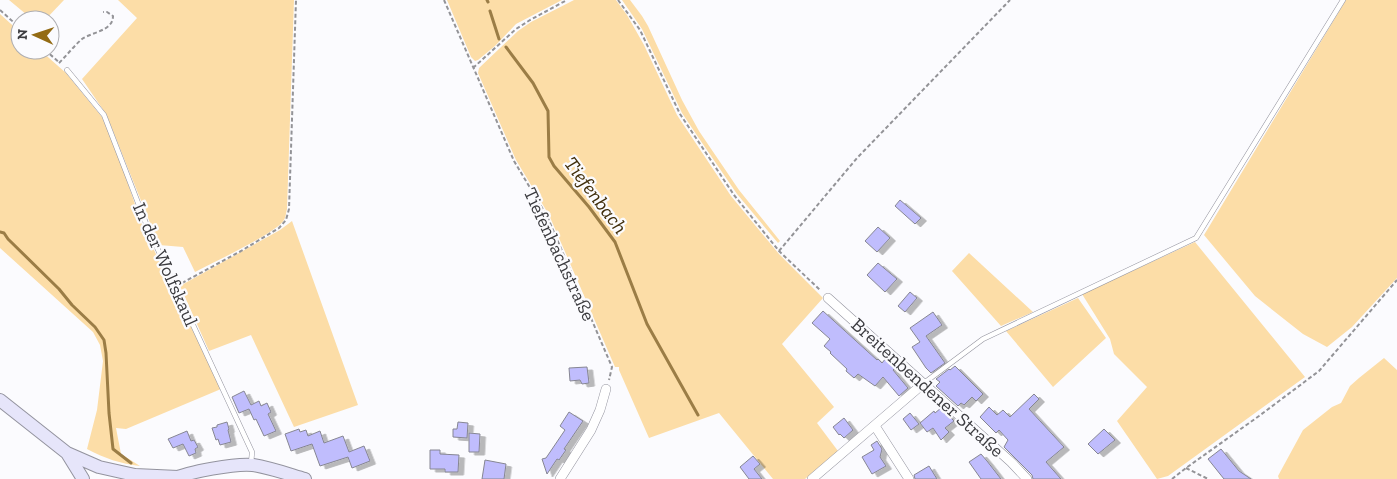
<svg xmlns="http://www.w3.org/2000/svg" width="1397" height="479" viewBox="0 0 1397 479" font-family="'Zilla Slab',serif">
	<style>
		.green { fill: #fcdda7 }
		.lines { fill: none; stroke-linecap: round; stroke-linejoin: round }
		.stream { stroke: #9b7d46; stroke-width: 3 }
		.building { fill: #c0bdfd; stroke: #868692; filter: url(#shadow) }
		.lane-casing { stroke: #93939e; stroke-width: 5.5 }
		.street-casing { stroke: #93939e; stroke-width: 10 }
		.secondary-casing { stroke: #93939e; stroke-width: 14 }
		.path { stroke: #939397; stroke-width: 2; stroke-dasharray: 4 2.5; stroke-linecap: butt }
		.lane { stroke: #fff; stroke-width: 4.5 }
		.street { stroke: #fff; stroke-width: 9 }
		.secondary { stroke: #e6e5fa; stroke-width: 12 }
		.labels { text-anchor: middle; stroke-width: 4.5; stroke-linejoin: round; paint-order: stroke }
		.street-label { font-size: 19px; fill: #3b3b3f; stroke: #fbfbfe }
		.water-label { font-size: 20px; font-style: italic; fill: #402e0b; stroke: #fbfbfe }
	</style>
	<defs>
		<filter id="shadow"><feDropShadow dx="5.5" dy="3" stdDeviation="0" flood-color="#0004"/></filter>
	</defs>
	<rect width="100%" height="100%" fill="#fbfbfe"/>
	<path class="green" d="M9,0H64L45,20H33Z
		M118,0H294L287,209C286,212 286,217 284,220C278,232 210,264 195,272L183,247L159,245L127,166L113,131L106,114L82,79L137,18Z
		M447,0H562L516,24L495,46L478,60L475,61L471,57Z
		M574,0H616L627,15L644,45L677,115L731,196L779,254L823,298L782,344L834,407L817,423L838,451L805,479H773L719,413L649,438L619,370V367H615L549,215L516,160L478,73L479,68L518,31L531,22Z
		M622,0H630L642,16L648,26L682,100L699,131L739,190L780,241L778,243L737,194L696,134L682,113L642,29Z
		M1346,0H1397V278L1352,327L1327,347L1303,334L1255,296L1204,235Z
		M0,14L20,32V50H40L66,73L102,117L121,163L142,225L221,389L126,429L116,428L121,454L140,466C121,464 104,458 87,449L97,410L103,361L100,345L93,332L0,248Z
		M292,221L358,405L294,427L251,335L209,351L180,286L280,230Z
		M1195,242L1305,377L1168,476L1157,479L1117,421L1147,387L1114,354L1110,339L1082,294Z
		M969,253L1033,312L1001,326L952,271Z
		M1078,298L1106,338L1053,387L1006,331Z
		M1384,358L1397,370V479H1279L1278,476L1303,430L1332,407L1341,403L1350,386L1359,378Z"/>
	<g class="lines">
		<path class="stream" d="M487,0L488,2
			M490,11L499,39
			M506,47L533,83L548,111L549,157L554,166L589,207L615,242L647,324L698,415
			M0,232L4,233L8,239L59,289L72,305L95,327L104,340L106,353L109,413L113,449L131,463"/>
	</g>
	<path class="building" d="M900,200L921,218L915,224L895,206Z
		M878,227L890,238L877,252L865,241Z
		M878,263L897,279L885,292L867,275Z
		M910,292L917,298L905,312L898,306Z
		M823,311L877,360L878,359L882,363L886,358L896,367L893,370L908,388L899,396L883,377L875,386L858,374L854,378L846,371L847,369L830,353L831,352L824,346L830,339L812,323Z
		M933,312L942,325L926,336L945,363L931,373L926,368L912,347L920,342L910,328Z
		M955,366L983,394L976,401L972,397L964,405L961,403L958,406L936,386L940,382L936,379L949,369L950,370Z
		M587,367L589,383L582,384L580,380L570,381L569,368Z
		M244,391L251,405L259,401L261,406L267,403L271,412L268,414L276,431L264,436L256,419L254,420L249,409L239,413L232,397Z
		M1034,394L1039,399L1029,409L1064,447L1046,462L1061,479H1033L1032,475L1004,447L1008,440L999,430L996,433L980,417L989,407L997,415L1003,410L1010,417Z
		M941,408L954,421L945,428L949,432L941,440L933,428L927,432L920,423L934,411L935,413Z
		M569,412L583,421L564,449L566,450L559,460L557,459L547,474L542,459L546,458L565,430L560,426Z
		M910,413L919,424L911,430L903,419Z
		M844,418L853,430L844,438L840,434L839,435L833,427Z
		M227,422L229,429L228,430L231,442L220,445L218,439L216,440L212,428L217,427V425Z
		M458,422L468,423L467,438L453,437V429H457Z
		M299,429L300,432L306,430L308,436L320,431L324,443L343,436L349,452L364,446L370,461L352,468L348,457L320,466L312,444L291,451L285,434Z
		M1104,429L1115,440L1098,454L1088,444Z
		M187,431L191,441L194,440L198,447L195,449L196,453L189,456L183,444L173,448L168,439Z
		M469,433L480,434L479,452H469Z
		M877,441L882,449L880,457L886,466L872,474L862,457L874,450L871,445Z
		M1221,449L1239,471L1251,479H1224L1208,459Z
		M430,450H440V454L459,455L458,472H445V469H430Z
		M981,454L987,461L1001,479H981L969,462Z
		M753,456L760,464L754,469L762,479H749L740,467Z
		M485,460L506,464L504,479H482Z
		M929,466L937,479H915L914,475Z"/>
	<g class="lines">
		<g class="lane-casing">
			<path id="lane" d="M67,70L104,115L147,226L252,452L251,464
				M924,383L983,339L1196,238L1343,0"/>
		</g>
		<g class="street-casing">
			<path id="street" d="M828,298L1011,462L1027,479
				M875,426L909,479
				M560,479L591,430L600,410L606,389
				M812,479L924,383"/>
		</g>
		<g class="secondary-casing">
			<path id="secondary" d="M0,400L67,453L99,467L135,475L178,477
				M67,453L83,479
				M173,479C188,472 236,463 253,465C271,468 288,474 305,479"/>
		</g>
		<path class="path" d="M444,0L514,161L547,216L612,367L609,380
			M618,0L640,30L680,114L734,195L779,251L821,291
			M0,10L20,28
			M45,50L60,63
			M59,63C67,55 74,46 82,39C92,32 113,31 113,16L107,12H103
			M473,68L516,29L530,20L567,0
			M779,251L857,158L1010,0
			M182,283L241,251L279,228L286,220L289,209L296,0
			M1186,468L1208,479
			M1172,479L1186,468L1259,416L1319,371L1397,280"/>
		<use href="#lane" class="lane"/>
		<use href="#street" class="street"/>
		<use href="#secondary" class="secondary"/>
	</g>
	<g class="labels">
		<g class="street-label">
			<text transform="translate(560 254) rotate(65)" y="7">Tiefenbachstraße</text>
			<text transform="translate(166 264) rotate(66)" y="7">In der Wolfskaul</text>
			<text transform="translate(928 387) rotate(42)" y="7">Breitenbendener Straße</text>
		</g>
		<g class="water-label">
			<text transform="translate(596 195) rotate(53)" y="7">Tiefenbach</text>
		</g>
	</g>
	<g transform="translate(35 35) rotate(273)"><circle r="24" fill="#fbfbfe" stroke="#aeaeb2"/>
	<path d="M0-4L9 19L0 12L-9 19Z" fill="#936b14"/>
	<text y="-8" font-size="14" font-weight="bold" text-anchor="middle" fill="#3b3b3f">N</text>
	</g>
</svg>
